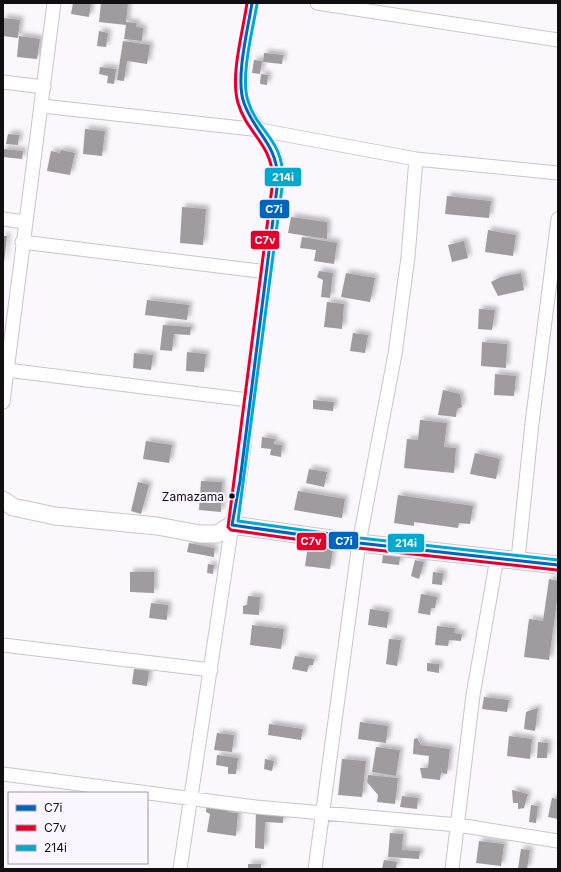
<svg xmlns="http://www.w3.org/2000/svg" width="561" height="872" viewBox="0 0 561 872" font-family="Inter,sans-serif">
	<style>
		.building { fill: #9f9b9f; filter: url(#shadow) }
		.lines { fill: none; stroke-linecap: round; stroke-linejoin: round }
		.minor-casing { stroke: #c8c6ca; stroke-width: 15 }
		.tertiary-casing { stroke: #c8c6ca; stroke-width: 19 }
		.minor { stroke: #fefeff; stroke-width: 13 }
		.tertiary { stroke: #fefeff; stroke-width: 17 }
		.bus-1-casing { stroke: #fbf5ff; stroke-width: 6 }
		.bus-2-casing { stroke: #fbf5ff; stroke-width: 6 }
		.bus-3-casing { stroke: #fbf5ff; stroke-width: 6 }
		.bus-1 { stroke: #0065bd; stroke-width: 3 }
		.bus-2 { stroke: #e4002b; stroke-width: 3 }
		.bus-3 { stroke: #00a9ce; stroke-width: 3 }
		.bus-dot { fill: #120f13; stroke: #fbf5ff; stroke-width: 1.5 }
		.labels { text-anchor: middle; stroke-width: 4; stroke-linejoin: round; paint-order: stroke }
		.bus-label { font-size: 12px; fill: #120f13; stroke: #fbf5ff; text-anchor: end }
		.line-badge { stroke: #fbf5ff; stroke-width: 1.5 }
		.badge-label { font-size: 11px; text-anchor: middle; font-weight: bold; fill: #fff }
	</style>
	<defs>
		<filter id="shadow"><feDropShadow dx="3.5" dy="-3.5" stdDeviation="2" flood-color="#0004"/></filter>
	</defs>
	<rect width="100%" height="100%" fill="#faf7fd"/>
	<path class="building" d="M73,3H91L89,17L71,14Z
		M101,3H128L126,22L136,23V27L143,28L142,41L124,39L126,25L99,22Z
		M3,18L20,20L18,38L3,36Z
		M99,31L108,33L106,47L97,46Z
		M19,36L40,39L37,59L17,57Z
		M123,41L150,45L147,64L127,61L124,81L117,80Z
		M264,53L283,55L282,64L263,62Z
		M254,60L262,61L260,74L252,73Z
		M100,67L116,69L114,84L107,83L108,76L99,74Z
		M261,74L268,75L267,85L260,84Z
		M85,129L105,131L102,156L83,154Z
		M8,134L19,135L18,145L6,144Z
		M3,149L23,151L22,159L3,157Z
		M61,150L75,153L70,175L47,171L51,151L60,153Z
		M447,196L491,201L489,218L445,214Z
		M182,207L206,209L203,245L180,243Z
		M291,217L327,222V239L288,233Z
		M488,230L516,235L513,256L485,252Z
		M3,236H7L4,263L3,262Z
		M302,237L337,243L334,264L314,261L316,250L300,248Z
		M464,241L468,258L452,262L448,245Z
		M319,271L333,273L330,298L321,297L323,280L317,277Z
		M346,273L375,278L370,302L341,297Z
		M521,273L524,290L498,296L491,282L501,277Z
		M147,300L189,305L187,320L145,315Z
		M327,302L344,304L342,329L324,327Z
		M479,309L495,310L492,330L478,329Z
		M163,325L191,327L190,335L174,334L172,351L160,350Z
		M353,333L368,335L365,353L350,351Z
		M482,342L507,344L506,368L481,366Z
		M187,352L206,354L204,372L186,371Z
		M134,353L153,355L151,370L133,368Z
		M495,374L516,376L514,396L494,395Z
		M443,390L460,394L462,407L457,409L456,417L438,415Z
		M313,400L334,402L333,411L313,409Z
		M420,420L447,423L444,447L456,448L454,473L404,468L407,439L418,440Z
		M262,437L275,439L274,444L282,445L281,457L270,455L271,449L261,448Z
		M146,441L172,445L169,463L143,459Z
		M475,453L500,459L496,479L470,474Z
		M309,469L327,472L324,487L306,483Z
		M201,481L222,482L221,512L199,510Z
		M138,482L149,485L141,514L131,511Z
		M298,491L345,499L342,518L294,510Z
		M398,495L473,506L470,524L459,523L458,528L414,522V526L394,523Z
		M189,543L214,548V557L187,552Z
		M308,546L333,549L330,569L305,566Z
		M383,555L400,557L399,565L382,563Z
		M415,560L424,562L419,579L411,576Z
		M208,564L214,565L213,574L207,573Z
		M130,572H154V593L130,592Z
		M433,572L443,573L442,585L432,584Z
		M549,579L558,581V593L549,660L524,657L529,619L543,621Z
		M421,594L437,597L435,608H431L430,615L418,613Z
		M248,596L260,597L259,615L243,614V606L247,605Z
		M151,603L168,605L167,620L149,618Z
		M370,609L389,612L387,628L368,625Z
		M252,625L284,629L281,649L250,645Z
		M437,626L455,628L454,633L462,634L461,641L449,640L448,646L435,645Z
		M389,639L401,640L397,666L386,664Z
		M295,656L314,659L313,665H309L307,672L292,669Z
		M427,663L439,664V673L427,671Z
		M134,669L149,671L147,686L132,684Z
		M484,697L509,700L507,712L482,709Z
		M538,708L535,731L524,729L526,712Z
		M360,722L388,726L386,743L358,739Z
		M269,724L303,729L301,740L268,735Z
		M217,733L234,735L232,752L214,750Z
		M509,736L532,739L530,759L507,756Z
		M417,738L421,745L450,749L447,774L441,773L440,780L422,778L420,768H428L429,756L413,754L414,739Z
		M538,742L548,743L547,758H537Z
		M376,747L400,750L396,776L372,772Z
		M217,755L238,758L236,774H228V767L216,765Z
		M265,759L274,761L272,771L264,769Z
		M342,759L366,761L362,797L338,795Z
		M368,775L398,778L395,804L377,802L378,795L367,782Z
		M512,790L528,794L524,808L518,809V803H513Z
		M402,796L418,798L417,809L400,807Z
		M552,798L558,799V819L548,817Z
		M207,803L225,805L228,812L238,813L236,836L207,832L210,814L206,812Z
		M531,805L538,806L536,823L529,822Z
		M256,812L283,813V823L265,822L264,849L255,848Z
		M390,833L403,834L402,850L420,851L419,859L388,857Z
		M479,841L504,844L501,866L476,863Z
		M521,849L530,850L527,869H518Z
		M384,860L397,862L396,869H382Z
		M248,864H261V869H248Z"/>
	<g class="lines">
		<g class="minor-casing">
			<path id="minor" d="M317,3L558,40
				M3,82L44,87
				M42,106L260,130L416,159L558,173
				M3,219L25,222
				M22,242L267,272
				M7,370L248,400
				M3,402L54,3
				M518,559L532,423L558,219
				M3,645L211,670
				M3,774L256,807L458,825L558,841
				M180,869L232,525C244,466 247,407 256,348C262,307 268,266 272,225C274,208 279,190 278,174C278,142 253,130 243,102C236,80 249,27 252,3
				M315,869L359,543L395,354L408,257L416,159
				M452,869L473,695L497,558"/>
		</g>
		<g class="tertiary-casing">
			<path id="tertiary" d="M3,500L13,507L55,516L157,526L200,534H217L232,525L359,543L558,565"/>
		</g>
		<use href="#minor" class="minor"/>
		<use href="#tertiary" class="tertiary"/>
		<g class="bus-1-casing">
			<path id="bus-1" d="M252,3C248,29 235,79 244,103C255,134 277,143 278,180L240,481L232,525L359,543L558,565"/>
		</g>
		<g class="bus-2-casing">
			<path id="bus-2" d="M247,3C243,32 230,75 238,103C247,134 272,143 273,180L228,527L231,530L358,548L557,570"/>
		</g>
		<g class="bus-3-casing">
			<path id="bus-3" d="M257,4C253,29 240,77 248,101C258,133 283,138 283,180L238,521L360,538L558,560"/>
		</g>
		<use href="#bus-1" class="bus-1"/>
		<use href="#bus-2" class="bus-2"/>
		<use href="#bus-3" class="bus-3"/>
	</g>
	<circle class="bus-dot" cx="232" cy="496" r="3.5"/>
	<g class="labels">
		<g class="bus-label">
			<text x="224" y="501">Zamazama</text>
		</g>
	</g>
	<g class="line-badge">
		<rect x="264" y="167" width="38" height="20" rx="4" fill="#00a9ce"/>
		<rect x="259" y="199" width="31" height="20" rx="4" fill="#0065bd"/>
		<rect x="250" y="230" width="30" height="20" rx="4" fill="#e4002b"/>
		<rect x="328" y="531" width="31" height="19" rx="4" fill="#0065bd"/>
		<rect x="296" y="532" width="31" height="19" rx="4" fill="#e4002b"/>
		<rect x="387" y="533" width="38" height="20" rx="4" fill="#00a9ce"/>
	</g>
	<g class="badge-label">
		<text x="283" y="181">214i</text>
		<text x="274" y="213">C7i</text>
		<text x="265" y="244">C7v</text>
		<text x="344" y="545">C7i</text>
		<text x="311" y="545">C7v</text>
		<text x="406" y="547">214i</text>
	</g>
	<rect width="561" height="872" fill="none" stroke="#120f13" stroke-width="8"/>
	<rect x="8" y="792" width="140" height="72" fill="#fbf5ff" stroke="#9e99a1"/>
	<rect x="16" y="805" width="20" height="6" fill="#0065bd" stroke="#9e99a1"/>
	<text x="44" y="812" font-size="12" fill="#120f13">C7i</text>
	<rect x="16" y="825" width="20" height="6" fill="#e4002b" stroke="#9e99a1"/>
	<text x="44" y="832" font-size="12" fill="#120f13">C7v</text>
	<rect x="16" y="845" width="20" height="6" fill="#00a9ce" stroke="#9e99a1"/>
	<text x="44" y="852" font-size="12" fill="#120f13">214i</text>
</svg>
